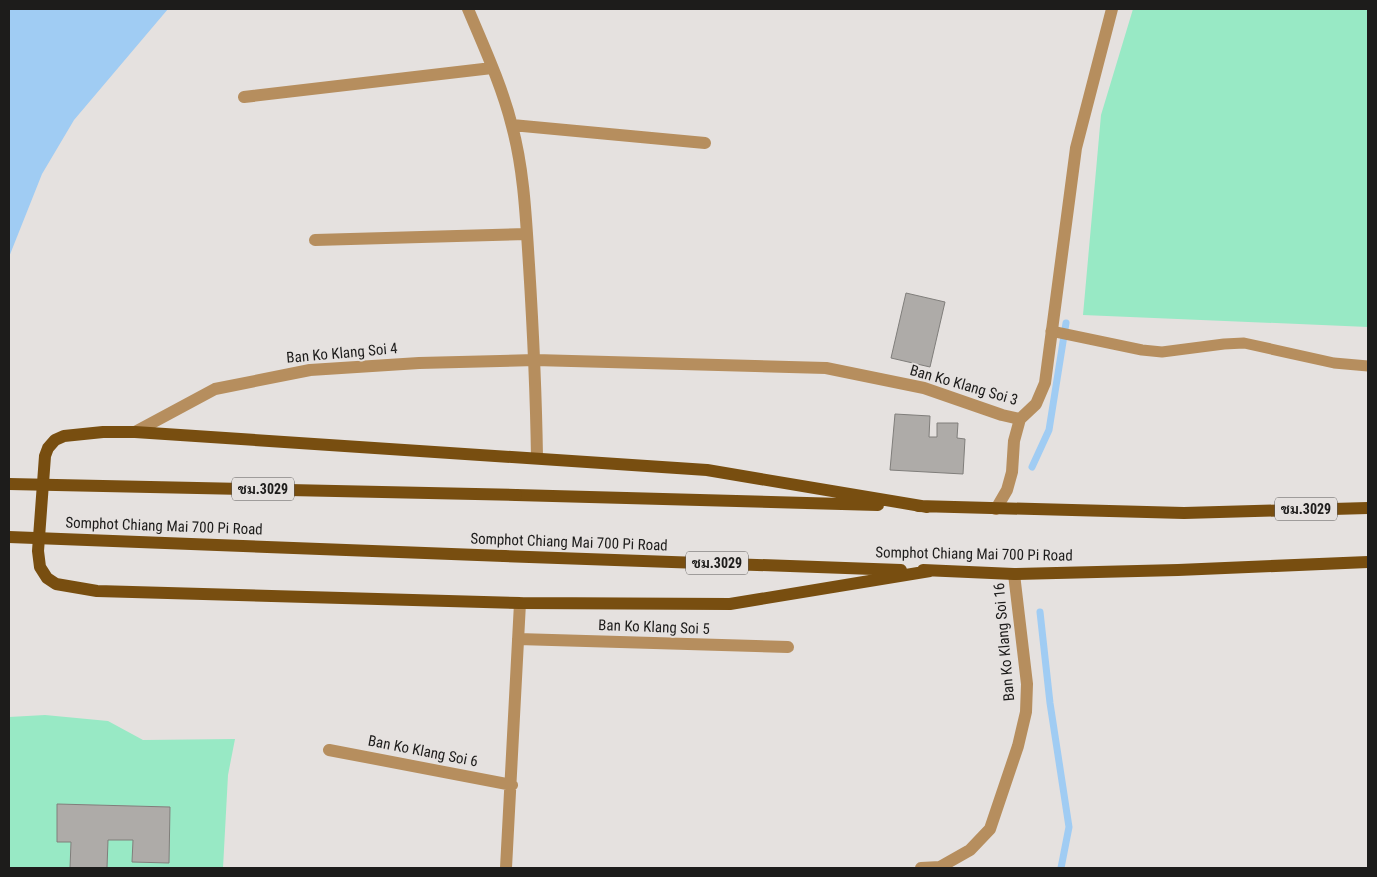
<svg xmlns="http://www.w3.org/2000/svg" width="1377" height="877" viewBox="0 0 1377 877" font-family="'Roboto Condensed',Sarabun,sans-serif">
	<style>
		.green { fill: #98e9c5 }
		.water { fill: #a0ccf3 }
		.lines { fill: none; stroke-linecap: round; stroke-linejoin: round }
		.stream { stroke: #a0ccf3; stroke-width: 7 }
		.building { fill: #aeaba8; stroke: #807e7b }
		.service { stroke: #b68e5e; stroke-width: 11 }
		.minor { stroke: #b68e5e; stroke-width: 12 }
		.primary { stroke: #784e10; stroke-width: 12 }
		.primary-bridge { stroke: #784e10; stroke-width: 12 }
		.labels { text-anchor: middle; stroke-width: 4; stroke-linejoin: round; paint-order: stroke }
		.shield { fill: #e5e1df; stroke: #595756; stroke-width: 1 }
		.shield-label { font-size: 14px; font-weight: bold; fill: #1d1c1b }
		.street-label { font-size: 15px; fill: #1d1c1b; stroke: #e5e1df }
	</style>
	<rect width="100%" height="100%" fill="#e5e1df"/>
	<path class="green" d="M1133,9H1368V327L1083,315L1101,115Z
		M45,715L108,721L143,740L235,739L228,775L223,868H107L108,840H133L132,862L169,863L170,807L58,804L57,842H71L70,868H9V717Z"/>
	<path class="water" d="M9,9H168L74,120L42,174L9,257Z"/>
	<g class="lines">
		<path class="stream" d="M1032,467L1049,430L1066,323
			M1040,612L1050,703L1069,827L1061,868"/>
	</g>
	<path class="building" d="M906,293L945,302L930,367L891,358Z
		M895,414L930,416L929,437H937V423H958L957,438L965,439L963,474L890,470Z
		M57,804L170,807L169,863L132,862L133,840H108L107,868H70L71,842H57Z"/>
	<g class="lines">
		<path class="service" d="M1051,331L1142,350L1162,352L1224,344L1244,343L1334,363L1368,366"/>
		<path class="minor" d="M468,9C484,47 502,86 512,126C524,170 526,219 529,265C533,329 536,393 537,457
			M244,97L492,68
			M512,125L705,143
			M315,240L527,234
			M135,432L215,389L310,370L419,363L535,360L826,368L924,388L1002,415L1020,419L1036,404L1045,383L1076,148L1112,9
			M996,509L1007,490L1012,472L1014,441L1020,419
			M518,639L788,647
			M329,750L512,785
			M506,868L520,603
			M921,868L940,867L970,850L990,829L1018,746L1026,712L1027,684L1014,574"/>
		<path class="primary" d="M516,495L878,505
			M918,506L1184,513L1368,508
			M927,507L707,470L135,432H103L64,436L55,440L48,448L45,456L38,551L40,567L47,578L56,584L97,591L520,603L730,604L930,571
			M504,556L901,570
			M923,570L1014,574L1178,570L1368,562"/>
		<path class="primary-bridge" d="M9,484L516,495
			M9,537L504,556"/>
	</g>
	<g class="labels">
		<g class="shield">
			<rect x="232" y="477.5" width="62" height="23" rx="4"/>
			<rect x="1275" y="497.5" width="62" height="23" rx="4"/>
			<rect x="686" y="551.5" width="62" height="23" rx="4"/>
		</g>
		<g class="shield-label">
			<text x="263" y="494">ชม.3029</text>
			<text x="1306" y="514">ชม.3029</text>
			<text x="717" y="568">ชม.3029</text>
		</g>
		<g class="street-label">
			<text transform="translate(342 353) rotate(-5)" y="5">Ban Ko Klang Soi 4</text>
			<text transform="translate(964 385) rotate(16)" y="5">Ban Ko Klang Soi 3</text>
			<text transform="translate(164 526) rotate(2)" y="5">Somphot Chiang Mai 700 Pi Road</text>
			<text transform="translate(569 542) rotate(2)" y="5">Somphot Chiang Mai 700 Pi Road</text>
			<text transform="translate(974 554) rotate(1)" y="5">Somphot Chiang Mai 700 Pi Road</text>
			<text transform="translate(654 627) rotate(2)" y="5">Ban Ko Klang Soi 5</text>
			<text transform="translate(1004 642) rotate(-95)" y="5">Ban Ko Klang Soi 16</text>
			<text transform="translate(423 751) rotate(11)" y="5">Ban Ko Klang Soi 6</text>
		</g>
	</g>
	<rect width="1377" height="877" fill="none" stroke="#1d1c1b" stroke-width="20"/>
</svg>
